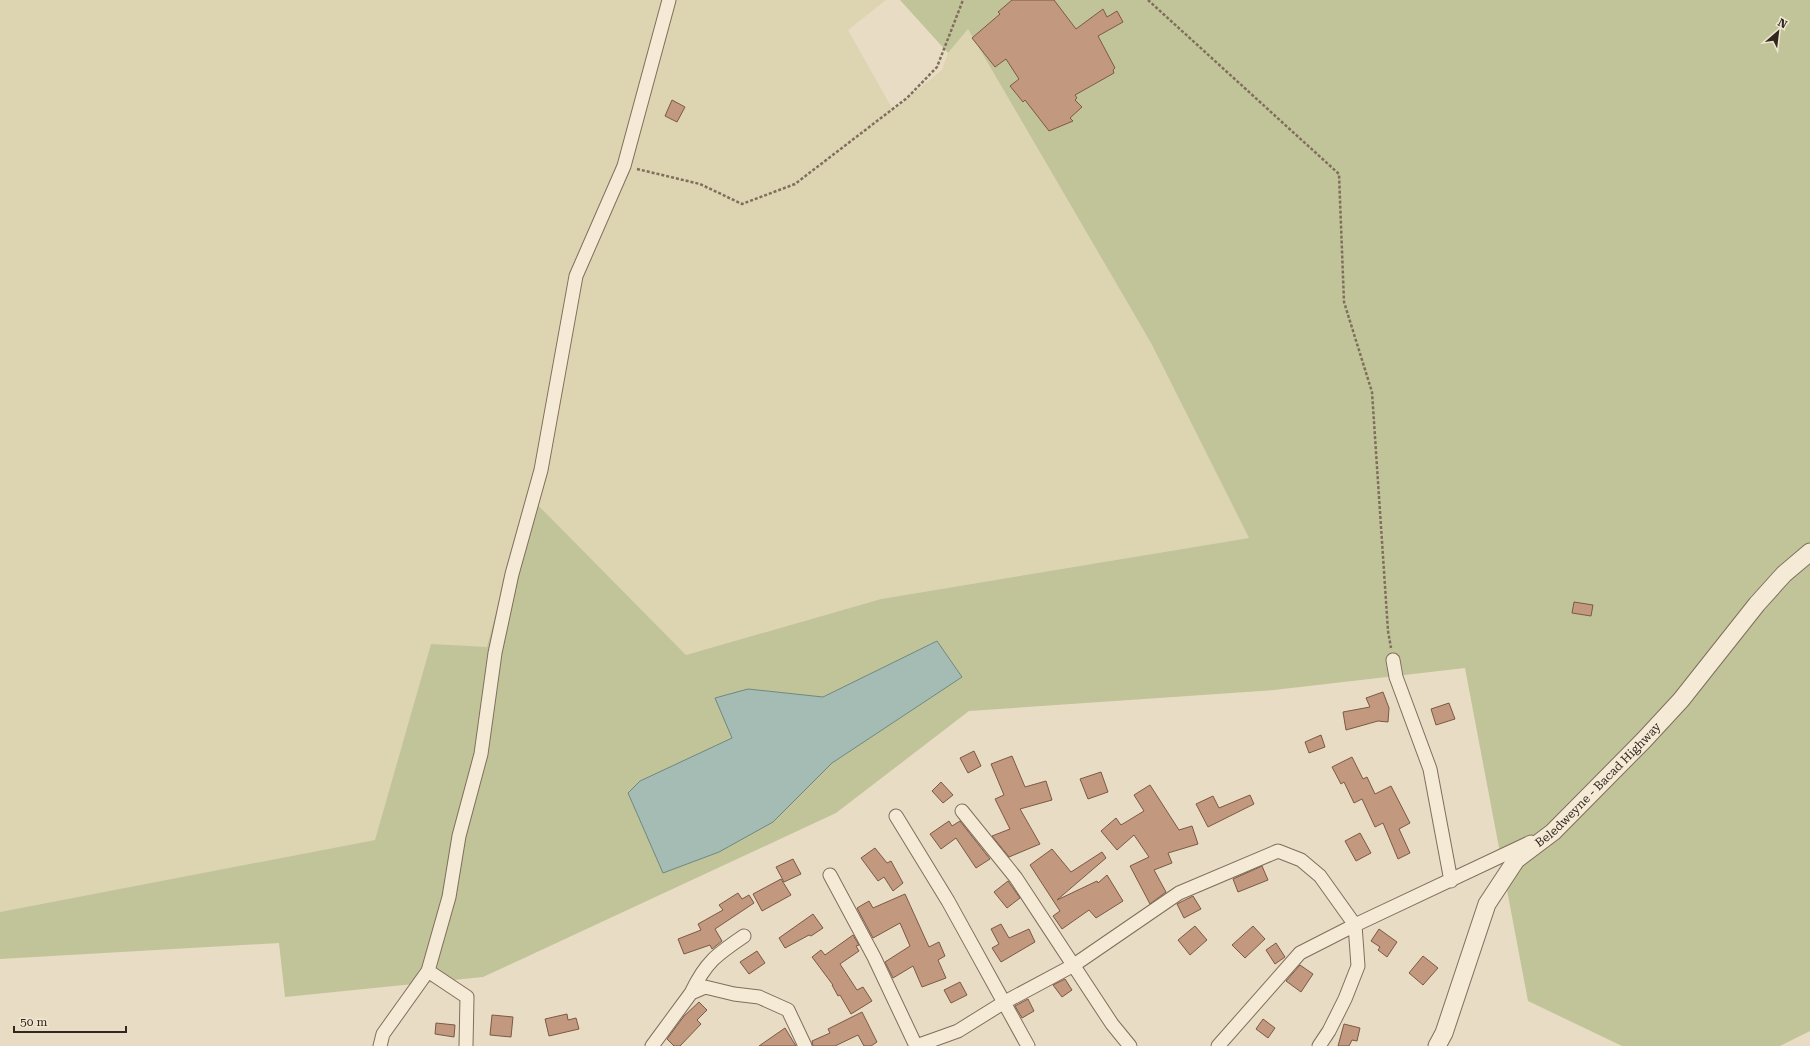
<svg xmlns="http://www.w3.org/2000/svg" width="1810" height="1046" viewBox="0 0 1810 1046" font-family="'Roboto Serif',serif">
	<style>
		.farmland { fill: #ddd4b2 }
		.green { fill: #c1c499; fill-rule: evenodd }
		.water { fill: #a5bcb4; stroke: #6d8881 }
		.building { fill: #c2987e; stroke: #7c5945 }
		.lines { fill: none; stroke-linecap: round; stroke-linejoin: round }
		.minor-casing { stroke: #806e5c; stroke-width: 15 }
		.tertiary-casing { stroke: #806e5c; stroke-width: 19 }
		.path { stroke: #806e5c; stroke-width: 2.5; stroke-dasharray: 3 2; stroke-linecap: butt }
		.minor { stroke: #f4ead6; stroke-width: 13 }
		.tertiary { stroke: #f4ead6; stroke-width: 17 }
		.labels { text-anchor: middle; stroke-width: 3; stroke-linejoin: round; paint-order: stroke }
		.street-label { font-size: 12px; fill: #32271f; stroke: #f0e7d2 }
	</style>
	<rect width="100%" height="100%" fill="#e8dcc4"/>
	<path class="farmland" d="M0,0H886L848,30L893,110L942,70L948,53L968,29L1151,343L1249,538L881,599L686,655L527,494L487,648L431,644L376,840L0,912Z"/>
	<path class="green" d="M900,0H1810V1031L1780,1046H1622L1528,1001L1465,668L1274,690L969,711L836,813L483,977L285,997L279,943L0,959V912L375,840L431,644L487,647L527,494L686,655L881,599L1249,538L1151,343L968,29L948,53ZM937,641L962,677L832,763L773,822L685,760L733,738L748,689L823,697Z"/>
	<path class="water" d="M937,641L962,677L832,763L773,822L719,852L663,873L628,793L640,781L732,738L715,698L748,689L823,697Z"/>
	<path class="building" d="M1012,0H1054L1076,29L1103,9L1107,17L1117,11L1123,22L1098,36L1115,68L1113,70L1114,73L1075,95L1077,98L1075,100L1082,107L1070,118L1073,121L1049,131L1025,100L1023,102L1010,86L1019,79L1006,59L995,67L972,38L1000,14L998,12Z
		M672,100L685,107L677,122L665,116Z
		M1574,602L1593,605L1591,616L1572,613Z
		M1383,692L1389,708L1388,722L1378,721L1346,730L1343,712L1370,707L1366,698Z
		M1449,703L1455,719L1436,725L1431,709Z
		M1321,735L1325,747L1309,753L1305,742Z
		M974,751L981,766L968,773L960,758Z
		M1012,756L1025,787L1046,781L1052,800L1020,809L1040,844L1009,857L992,836L1010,829L995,799L1004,795L991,764Z
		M1352,757L1363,779L1367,777L1375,794L1391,786L1410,823L1399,829L1410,853L1398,859L1383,823L1375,827L1362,799L1354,803L1344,782L1341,784L1332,767Z
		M1101,772L1108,792L1088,799L1080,779Z
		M941,782L953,795L943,803L932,791Z
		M1150,785L1179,830L1192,826L1198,844L1168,853L1172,863L1154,870L1166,892L1150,904L1130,866L1149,857L1134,835L1117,850L1101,831L1116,818L1121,825L1144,811L1134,795Z
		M1250,795L1254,804L1208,827L1196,804L1213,796L1219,808Z
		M949,821L952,826L960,821L990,859L976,868L956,838L941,849L930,834Z
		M1360,833L1371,853L1356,861L1345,841Z
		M875,848L887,863L891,861L903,883L893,891L884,877L878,881L861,858Z
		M1052,849L1071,872L1102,852L1106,858L1057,900L1097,881L1098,883L1107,875L1123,901L1096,918L1089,910L1062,929L1053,916L1060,911L1030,865Z
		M793,859L801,874L784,882L776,867Z
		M1262,866L1268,880L1238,892L1233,879Z
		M781,879L791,895L762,911L753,894Z
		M1008,881L1020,898L1007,908L994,892Z
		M738,893L742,899L749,895L754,903L715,929L722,941L712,949L710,945L684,954L678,939L701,930L698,924L723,910L719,905Z
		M905,894L929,947L939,942L945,956L938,960L946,978L922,987L913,966L893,978L885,962L910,946L900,923L873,938L857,908L869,901L873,908Z
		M1193,896L1201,909L1184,918L1177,904Z
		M813,914L823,928L811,936L809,935L785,948L779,938Z
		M1001,924L1009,938L1029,929L1035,942L1001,962L992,948L999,944L991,929Z
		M1195,926L1207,940L1190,955L1178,940Z
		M1253,926L1265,939L1245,958L1232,945Z
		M1379,929L1397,942L1387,957L1378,950L1380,947L1371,941Z
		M853,935L859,945L856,946L859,951L840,964L857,990L863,987L872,1001L851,1014L840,995L838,996L832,985H833L812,957L821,950L825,955Z
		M1276,943L1285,957L1275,964L1266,950Z
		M757,951L765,963L749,974L740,962Z
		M1423,956L1438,968L1423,985L1409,973Z
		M1300,965L1313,974L1301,992L1286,981Z
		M1065,979L1072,990L1062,997L1053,985Z
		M960,982L967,995L951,1003L944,990Z
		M1028,999L1034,1011L1022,1018L1015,1006Z
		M699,1002L707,1010L697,1020L701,1024L680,1046H674L667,1039L684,1016Z
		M862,1012L877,1042L871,1046H864L858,1035L835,1046H813L812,1041L830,1033L828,1029Z
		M567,1014L568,1020L576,1018L579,1029L549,1036L545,1019Z
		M492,1015L513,1017L511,1037L490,1035Z
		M1263,1019L1275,1028L1268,1038L1256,1029Z
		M436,1023L455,1025L454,1037L435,1034Z
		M1344,1024L1360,1028L1357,1041L1352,1040L1349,1046H1338Z
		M785,1028L796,1046H759Z"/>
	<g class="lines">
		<g class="minor-casing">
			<path id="minor" d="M1393,660L1396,677L1430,769L1451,881
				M962,811L1016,878L1112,1024L1130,1046
				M896,816L948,901L1028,1046
				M830,875L874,957L916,1046
				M428,971L467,997L466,1046
				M691,993C706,962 716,955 744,936
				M380,1046L383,1034L428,971L449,897L459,836L481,754L495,653L512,574L541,470L576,276L624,166L669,0
				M652,1046L691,993L705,987L734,994L759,997L788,1010L805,1046
				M916,1046L958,1031L1003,1003L1074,965L1179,893L1278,851L1301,860L1320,876L1355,925L1358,966L1345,999L1329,1031L1319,1046
				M1218,1046L1300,953L1355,925L1531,842"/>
		</g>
		<g class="tertiary-casing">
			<g id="tertiary">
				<path id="s1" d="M1437,1046L1444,1033L1487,904L1516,860L1553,832L1644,740L1681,700L1757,604L1784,574L1810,552"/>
			</g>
		</g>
		<path class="path" d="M1148,0L1339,174L1344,302L1372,392L1388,631L1391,648
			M637,169L700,184L742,204L795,184L907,98L937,67L963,0"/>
		<use href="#minor" class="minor"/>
		<use href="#tertiary" class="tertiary"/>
	</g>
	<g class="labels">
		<g class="street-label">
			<text dy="4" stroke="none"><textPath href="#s1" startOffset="315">Beledweyne - Bacad Highway</textPath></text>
		</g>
	</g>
	<g transform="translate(1778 32) rotate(28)" stroke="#f0e7d2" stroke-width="3" paint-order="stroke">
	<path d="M0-3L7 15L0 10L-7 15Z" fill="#32271f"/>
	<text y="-6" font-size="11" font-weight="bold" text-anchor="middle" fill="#32271f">N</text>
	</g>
	<path d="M14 1026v6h112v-6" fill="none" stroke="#32271f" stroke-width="2"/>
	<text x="20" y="1026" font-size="12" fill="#32271f" stroke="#f0e7d2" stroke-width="3" paint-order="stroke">50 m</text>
</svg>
